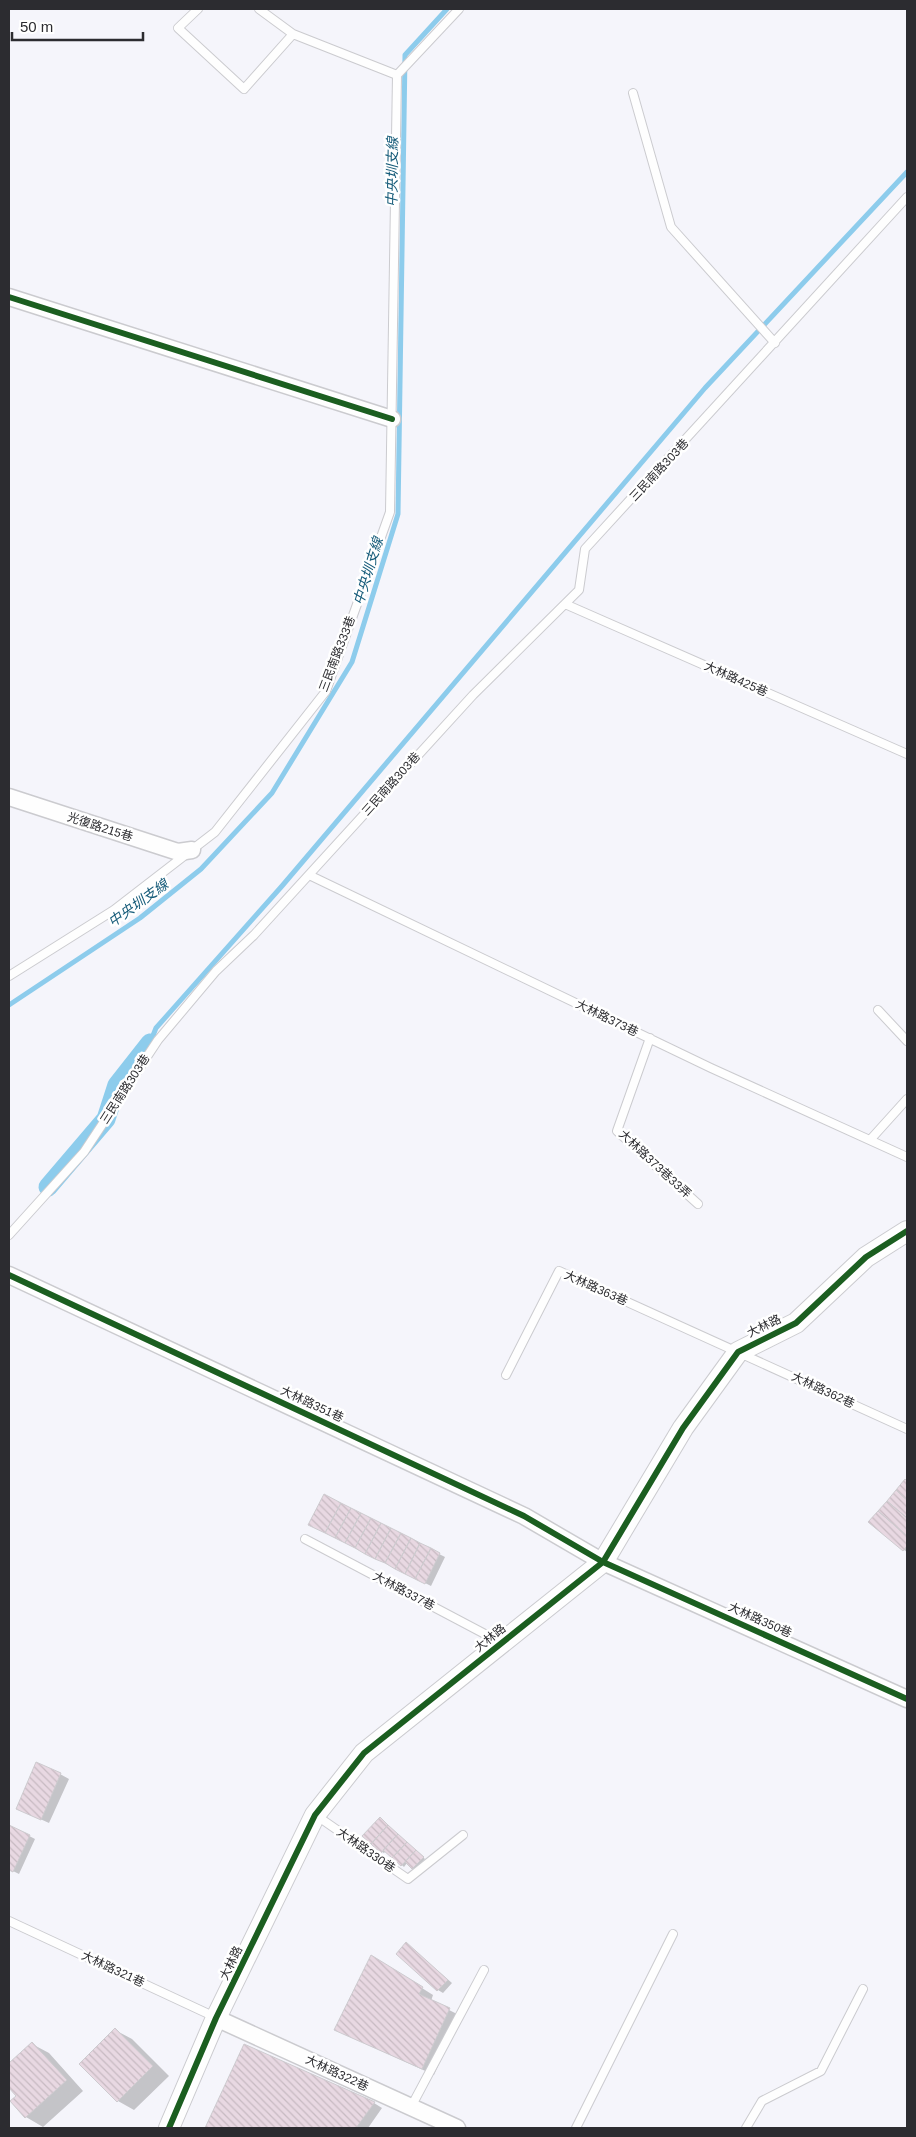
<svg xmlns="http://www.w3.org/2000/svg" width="916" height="2137" viewBox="0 0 916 2137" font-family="Arial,'Noto Sans TC',sans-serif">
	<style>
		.shadow { fill: #0003 }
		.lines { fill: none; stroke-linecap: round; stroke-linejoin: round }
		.stream { stroke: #8dccec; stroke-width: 5 }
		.canal { stroke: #8dccec; stroke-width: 19 }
		.building { fill: url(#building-back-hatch); stroke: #cdcbcf }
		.service-casing { stroke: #cbcbcf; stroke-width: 10 }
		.minor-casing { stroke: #cbcbcf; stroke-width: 19 }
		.tertiary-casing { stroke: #cbcbcf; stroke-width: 22 }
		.service { stroke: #fefefe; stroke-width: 8 }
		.minor { stroke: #fefefe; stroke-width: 16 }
		.tertiary { stroke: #fefefe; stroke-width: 20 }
		.cycleway-casing { stroke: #fff; stroke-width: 9 }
		.cycleway { stroke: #1b5e20; stroke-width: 6 }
		.labels { text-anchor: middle; stroke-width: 5; stroke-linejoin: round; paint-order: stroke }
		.street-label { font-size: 12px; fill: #2c2c30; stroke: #fff }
		.water-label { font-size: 14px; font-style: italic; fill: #155b79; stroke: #fff }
	</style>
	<defs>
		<pattern id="building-back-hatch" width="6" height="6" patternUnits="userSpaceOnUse" patternTransform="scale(1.25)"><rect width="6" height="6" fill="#e8d8e2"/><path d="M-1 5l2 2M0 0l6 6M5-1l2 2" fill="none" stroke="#c7bac2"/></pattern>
	</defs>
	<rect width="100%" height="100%" fill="#f5f5fb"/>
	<path class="shadow" d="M905,1480L907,1482V1552L904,1550Z
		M324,1496L445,1557L431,1586L315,1527Z
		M60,1774L69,1779L49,1823L18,1809Z
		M382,1820L425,1859L415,1870L407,1863L404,1867L386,1851L384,1853L382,1852Z
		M10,1826L35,1839L19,1874L9,1869Z
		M407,1944L452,1983L443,1993L438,1990Z
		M382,1963L433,1995L431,2001L461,2016L434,2075L336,2030Z
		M115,2030L132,2039L169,2076L134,2110L118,2101Z
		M32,2044L49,2053L83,2091L43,2127L26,2117L18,2096L9,2086V2065Z
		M245,2046L374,2103L382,2108L368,2128H207Z"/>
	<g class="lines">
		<path class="stream" d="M9,1005L140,918L201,869L272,793L352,662L398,514L405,55L447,9
			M150,1043L156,1028L282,886L705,388L907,172"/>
		<path class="canal" d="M48,1187L106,1119L117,1085L150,1043"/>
	</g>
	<path class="building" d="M905,1479L907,1481V1500L896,1490Z
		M896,1490L907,1500V1518L887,1501Z
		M324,1494L341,1503L325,1533L308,1525Z
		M887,1501L907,1518V1536L878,1511Z
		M341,1503L351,1508L335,1538L325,1533Z
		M351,1508L361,1513L345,1543L335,1538Z
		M878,1511L907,1536V1546L903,1551L868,1522Z
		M361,1513L371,1518L355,1548L345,1543Z
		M371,1518L381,1523L365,1554L355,1548Z
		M381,1523L391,1528L375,1559L365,1554Z
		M391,1528L401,1533L385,1563L375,1559Z
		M401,1533L411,1538L395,1569L385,1563Z
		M411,1538L420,1543L405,1574L395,1569Z
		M420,1543L431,1548L415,1579L405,1574Z
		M431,1548L440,1553L425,1584L415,1579Z
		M36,1762L61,1773L41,1820L16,1809Z
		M380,1817L388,1825L371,1844L362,1836Z
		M9,1825L30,1835L13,1872L9,1870Z
		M388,1825L398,1834L381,1853L371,1844Z
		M398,1834L407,1842L392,1858L383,1850Z
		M407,1842L416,1850L401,1866L392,1858Z
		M416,1850L424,1857L412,1869L405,1862Z
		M406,1942L448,1980L437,1991L396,1954Z
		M371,1955L423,1987L419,1994L450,2008L422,2069L334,2030Z
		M115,2028L153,2066L117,2102L79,2064Z
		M32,2042L67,2080L25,2118L10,2101L16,2096L9,2088V2063Z
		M244,2044L375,2102L356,2128H205Z"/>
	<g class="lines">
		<g class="service-casing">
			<path id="service" d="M198,9L178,28L244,89L293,34
				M259,9L293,34L397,75
				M397,75L459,9
				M633,93L671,227L775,343
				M565,604L907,754
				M309,875L711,1068L907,1157
				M9,976L114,910L215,832L326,691L390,512L397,75
				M878,1010L907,1041
				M650,1038L617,1131L698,1204
				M870,1140L907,1099
				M9,1235L84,1152L158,1040L216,971L254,935L473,695L579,590L585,549L907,197
				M506,1375L559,1271L907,1429
				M305,1539L500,1642
				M317,1816L408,1879L463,1835
				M9,1921L215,2017
				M411,2107L484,1970
				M576,2128L673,1934
				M746,2128L762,2101L821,2071L863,1989"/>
		</g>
		<g class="minor-casing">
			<path id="minor" d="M9,297L392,419
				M9,797L178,852L192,850
				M9,1275L524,1516L603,1562L907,1699
				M216,2018L457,2128"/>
		</g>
		<g class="tertiary-casing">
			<path id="tertiary" d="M169,2128L216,2018L315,1815L364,1753L603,1562L683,1428L738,1352L796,1323L866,1257L907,1231"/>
		</g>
		<use href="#service" class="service"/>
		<use href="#minor" class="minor"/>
		<use href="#tertiary" class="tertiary"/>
		<g class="cycleway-casing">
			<path id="cycleway" d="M9,297L392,419
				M9,1275L524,1516L603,1562L907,1699
				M169,2128L216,2018L315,1815L364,1753L603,1562L683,1428L738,1352L796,1323L866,1257L907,1231"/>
		</g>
		<use href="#cycleway" class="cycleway"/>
	</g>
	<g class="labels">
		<g class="street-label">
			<text transform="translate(659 470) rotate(-47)" y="4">三民南路303巷</text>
			<text transform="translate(337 654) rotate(-69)" y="4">三民南路333巷</text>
			<text transform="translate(736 679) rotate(24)" y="4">大林路425巷</text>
			<text transform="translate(391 784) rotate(-48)" y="4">三民南路303巷</text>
			<text transform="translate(100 827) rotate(18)" y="4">光復路215巷</text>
			<text transform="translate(607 1018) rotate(26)" y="4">大林路373巷</text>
			<text transform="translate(125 1089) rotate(-57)" y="4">三民南路303巷</text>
			<text transform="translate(655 1164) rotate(43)" y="4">大林路373巷33弄</text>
			<text transform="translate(596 1288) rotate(24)" y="4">大林路363巷</text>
			<text transform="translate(764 1326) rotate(-26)" y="4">大林路</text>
			<text transform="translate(823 1390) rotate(25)" y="4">大林路362巷</text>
			<text transform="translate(312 1404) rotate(25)" y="4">大林路351巷</text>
			<text transform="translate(404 1591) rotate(28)" y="4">大林路337巷</text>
			<text transform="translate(760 1620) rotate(24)" y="4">大林路350巷</text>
			<text transform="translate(490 1638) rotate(-39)" y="4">大林路</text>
			<text transform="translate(366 1850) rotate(35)" y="4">大林路330巷</text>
			<text transform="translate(231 1963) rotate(-64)" y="4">大林路</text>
			<text transform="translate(113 1969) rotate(25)" y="4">大林路321巷</text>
			<text transform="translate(337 2073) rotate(25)" y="4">大林路322巷</text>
		</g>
		<g class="water-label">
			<text transform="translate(392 172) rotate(-89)" y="5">中央圳支線</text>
			<text transform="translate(368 571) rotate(-73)" y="5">中央圳支線</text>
			<text transform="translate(138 903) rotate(-36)" y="5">中央圳支線</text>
		</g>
	</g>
	<rect width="916" height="2137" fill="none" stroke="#2c2c30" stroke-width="20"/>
	<path d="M12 32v8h131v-8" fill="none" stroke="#2c2c30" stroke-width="2.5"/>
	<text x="20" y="32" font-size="15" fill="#2c2c30" stroke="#ffffff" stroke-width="4" paint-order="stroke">50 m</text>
</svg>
